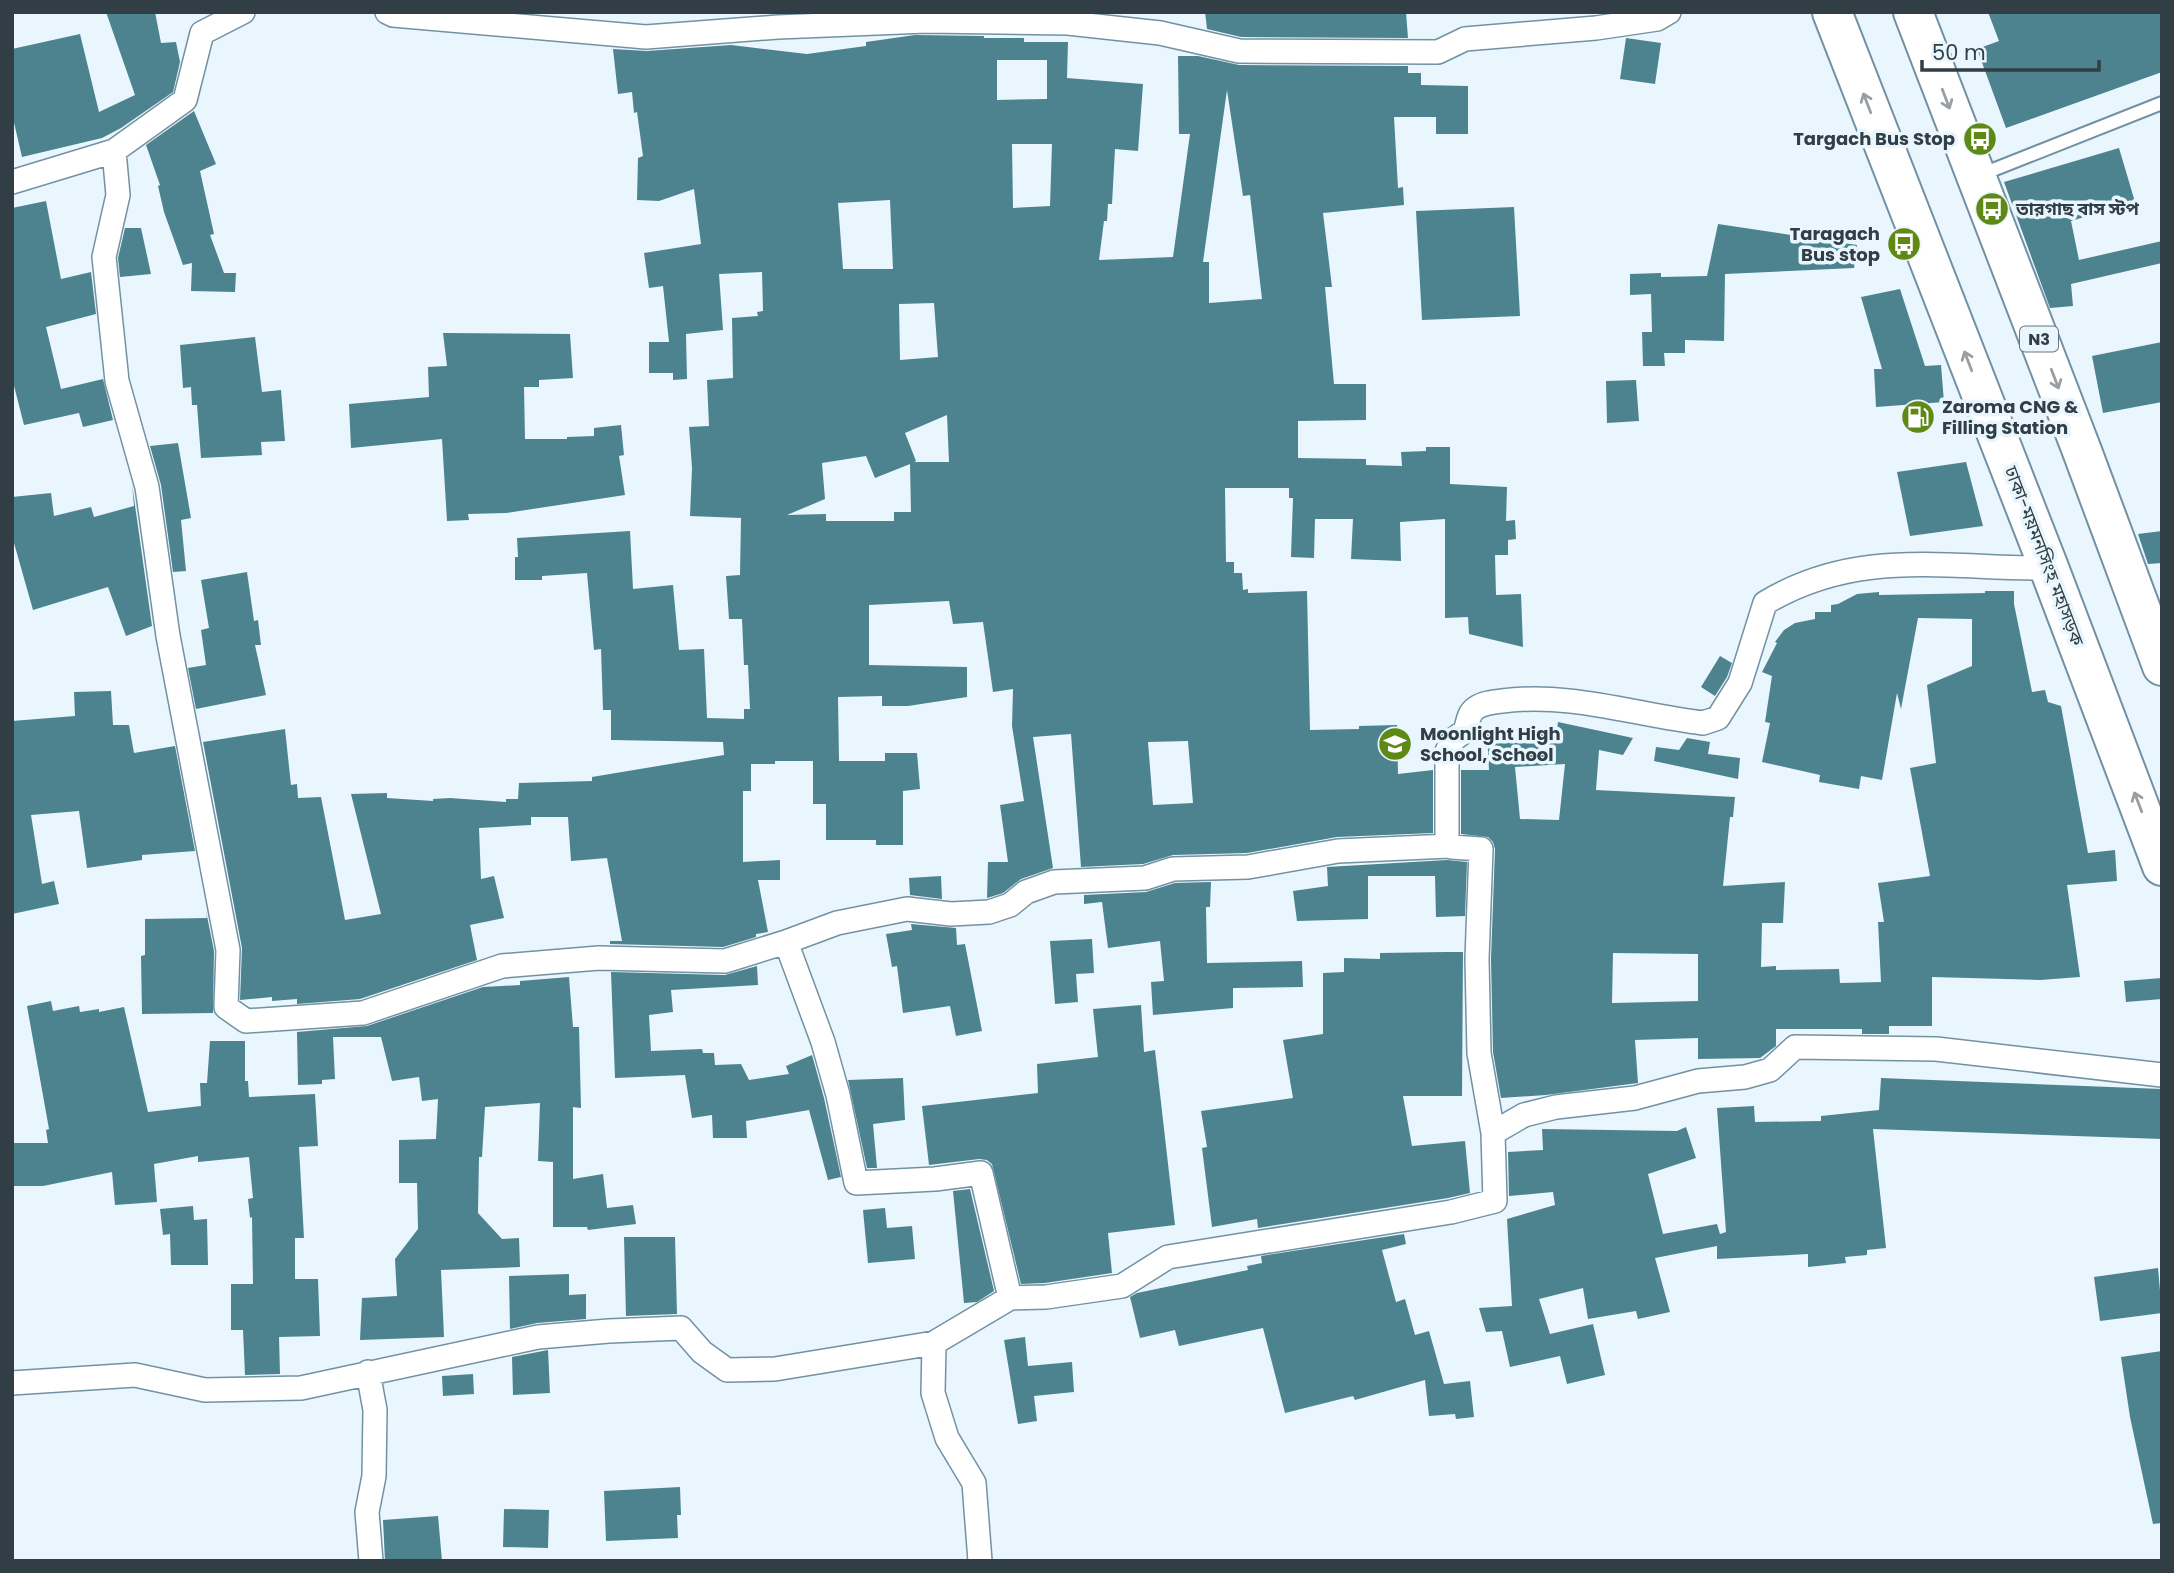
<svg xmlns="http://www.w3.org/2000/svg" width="2174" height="1573" viewBox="0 0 2174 1573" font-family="Poppins,'Noto Sans Bengali',sans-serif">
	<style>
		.building { fill: #4d838f; fill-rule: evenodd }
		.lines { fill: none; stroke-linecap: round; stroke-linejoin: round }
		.lane-casing { stroke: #7291a3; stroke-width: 16 }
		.street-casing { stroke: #7291a3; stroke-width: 26 }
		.highway-casing { stroke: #7291a3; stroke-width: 42 }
		.lane { stroke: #fff; stroke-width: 12 }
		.street { stroke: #fff; stroke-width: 23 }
		.highway { stroke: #fff; stroke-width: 38 }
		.oneway { stroke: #989ea2 }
		.labels { text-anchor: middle; stroke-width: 7; stroke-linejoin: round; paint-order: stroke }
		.shield { fill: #e9f6fd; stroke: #68757d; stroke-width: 2 }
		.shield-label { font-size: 16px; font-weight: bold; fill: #313e46 }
		.poi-label { font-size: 18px; font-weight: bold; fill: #313e46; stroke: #e9f6fd; text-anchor: start }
		.street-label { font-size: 18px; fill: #313e46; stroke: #e9f6fd }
	</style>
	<rect width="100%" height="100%" fill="#e9f6fd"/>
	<path class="building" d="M106,12H155L161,43L176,42L180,62L173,92L121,128L102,138L22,157L12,114V49L80,34L99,112L135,95Z
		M1205,12H1406L1408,38L1241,37L1207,29Z
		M1988,12H2162V72L2006,128L1977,49L1999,41Z
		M915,35L984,36V38H1024V42H1068L1067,78L1143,84L1138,151L1115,149L1112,204H1108L1107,221H1104L1099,260L1173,257L1190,134H1179L1178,56H1198L1239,65L1408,66V73H1421V85L1468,86V134H1436V117H1394L1398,188L1403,187L1404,205L1323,213L1332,287H1325L1334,384H1366V420L1298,421V458L1366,459V465L1402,466L1401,452L1426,451V447H1450V484L1507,487L1506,521L1515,520L1516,539L1508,540V555H1495L1496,595L1521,594L1523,647L1469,634L1468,617L1445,618V519L1400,522L1401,561L1351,559L1353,519H1315L1314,558L1291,557L1293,498H1289V488H1225L1226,562H1234V573H1242L1243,590L1248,589V593L1307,591L1310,730L1359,729V726L1397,725L1398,774L1433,770V833L1337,837L1247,853L1173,855L1143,864L1081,867L1071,734L1033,737L1053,868L1021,879L1003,893L987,898L988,862H1008L1000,805L1024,801L1012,726L1013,689L993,692L983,622L953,624L949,601L869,605V665L967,667V697L908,706H882V696L838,697L839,761H885V753H917L920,789L903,791V845H876V840H826V804H813V761H775V764H751V791H743V862L780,860V880H758L768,932L756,934V937L723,947L610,944V941H622L607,858L571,861L568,817H531V825L479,828L481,879L494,876L504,918L470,925L477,960L360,999L297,1004V999L272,1001V997L240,1000L242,948L203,742L285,729L291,785L297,784L298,798L321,797L345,920L381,914L351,794L387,793V798L433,801V799L450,798L506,802V799H518L519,783L592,781V777L724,755L723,742L611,740V710H603L601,649L594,650L587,573L542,576V580H515V557H518L517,538L630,531L633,589L673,585L679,650L704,649L707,718L744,719V709H750L748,665H744L742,619H729L726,576L740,575L741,518L690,516L692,468L689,427L709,426L707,380L733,378L732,318L758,316L757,312L763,311L762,272L719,274L723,330L686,334L687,379L673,380V373H649V342H669L663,286L649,288L644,253L701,244L694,189L659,201L637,200L638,158L643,156L637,112L634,113L632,92L618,94L613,49L647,51L731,45L807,54L866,46V42ZM997,60H1047V99L997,100ZM1227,90L1243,196L1250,195L1262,299L1209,303V262H1203ZM1012,144H1052L1050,206L1013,208ZM890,200L893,269H843L838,203ZM934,303L938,357L900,360L899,304ZM947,415L949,462H914L916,461L905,433ZM866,456L875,478L910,464L911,512H894V521H826V514L787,515L825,499L822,463ZM1188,741L1193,803L1153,805L1148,742Z
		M1626,38L1661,43L1655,84L1620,79Z
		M194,111L216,164L200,171L214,234L210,235L224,273H236L235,292L191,291L192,263L183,265L164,212L158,186L160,185L146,145Z
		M2119,148L2135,202L2071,221L2079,260L2162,241V263L2071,284L2073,306L2050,308L2004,182Z
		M46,201L61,279L91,272L96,314L46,327L61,389L103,379L113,420L83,427L79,413L24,425L12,378V208Z
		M1514,207L1520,316L1422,320L1416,211Z
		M1718,224L1857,245L1854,268L1725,274L1724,341L1685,340V353H1664L1665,366H1643L1642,332H1652L1651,294L1630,295V274L1661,273V277L1707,276Z
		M125,228H141L151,274L120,277L118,258Z
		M1900,289L1925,366L1941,365L1944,402L1876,407L1874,369H1882L1861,297Z
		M443,333L570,334L573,378L539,380V387H524L525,439H567V437L594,436V428L621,425L624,455L619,456L625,495L506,513L468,514L469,520L447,521L442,439L351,448L349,404L429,397L428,367L447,366Z
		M255,337L262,392L281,390L285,441L261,442L262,455L201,458L197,405H192L191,387L183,388L180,345Z
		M2162,342V402L2103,413L2092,356Z
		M1636,380L1639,421L1607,423L1606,381Z
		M178,443L191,518L181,520L186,571L173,572L161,485L150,446Z
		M1966,462L1983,526L1910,536L1897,472Z
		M132,484L152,626L126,636L108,587L33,610L12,536V497L51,493L54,516L91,507L94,517L134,506Z
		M2162,531V563L2148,564L2138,534Z
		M247,572L254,621L258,620L261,645H255L266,695L196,709L188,668L206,665L201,630L209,628L201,580Z
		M1985,591H2014V604L2032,692L2045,690L2048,702L2061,706L2088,853L2115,850L2117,881L2067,885L2080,977L2040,980L1932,977V1026H1889V1034H1862V1029H1776V1046L1760,1058L1698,1059V1038L1635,1040L1638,1083L1546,1095L1501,1098L1493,1052L1491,959L1495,849L1493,842L1488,837L1461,834V770H1489L1487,733L1557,730L1558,722L1633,738L1623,755L1599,750L1596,790L1735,797L1733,817H1730L1723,886L1785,882L1783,923H1762L1761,967L1776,966V970L1839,969L1840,983L1881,982L1878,922H1884L1878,883L1930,876L1910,768L1936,763L1927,685L1972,666V619L1918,618L1901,709L1897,693L1882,780L1861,776L1859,789L1819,782L1820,775L1762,762L1770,723L1765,722L1772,676L1762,672L1777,643L1775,642L1784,630L1795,623L1815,619V612H1831V605L1838,604L1857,594L1879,592V595L1985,593ZM1565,764L1559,820L1520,819L1515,767ZM1613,953L1698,954V1001L1612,1003Z
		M1720,656L1732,663L1727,677L1715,696L1701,687Z
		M111,691L113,725H129L134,753L175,746L195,851L142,855V860L87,868L79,811L31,815L42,884L54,881L59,904L12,914V721L75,716L74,692Z
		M1687,738L1710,742L1708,754L1740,758L1738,779L1654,761L1656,747L1679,750Z
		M1447,860L1467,862L1465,916L1436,917L1435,876H1368V919L1297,921L1293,891L1328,886L1327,867Z
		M941,876L942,899L910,895L909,878Z
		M1211,882L1210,907H1206L1207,963L1302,961L1303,987L1233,988V1008L1153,1015L1151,982L1164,981L1160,941L1108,948L1102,902L1084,904V895L1146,892L1175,883Z
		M206,911L214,951L213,1013L142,1014L141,956L145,955V919L207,918Z
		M911,924L956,928L957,945L965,944L982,1031L956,1036L950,1006L903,1013L897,966L892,967L886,934L912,930Z
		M1092,939L1094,973L1076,974L1078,1002L1055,1004L1050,941Z
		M1446,952H1463L1462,1096H1403L1412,1146L1465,1141L1470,1193L1448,1198L1258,1228L1257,1219L1212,1227L1202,1148L1207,1147L1201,1111L1293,1098L1283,1040L1323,1034V973L1344,972V958L1380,959V953Z
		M757,966L758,985L671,990L673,1012L649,1015L651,1051L702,1049L703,1053H714L715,1065L741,1064L749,1080L789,1074L786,1066L812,1055L824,1098L841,1177L828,1180L809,1110L746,1121L747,1138H713L712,1115L692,1118L685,1075L615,1078L611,972L725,975Z
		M569,977L573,1027H579L581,1108L573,1107V1179L603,1174L607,1208L633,1205L636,1224L588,1230L587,1227H553V1162L538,1161L540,1103L485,1107L482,1157H479L478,1213L502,1239L519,1238L520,1267L441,1270L444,1337L360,1340L362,1298L397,1296L395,1259L418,1229L417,1183H399V1140L436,1139L438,1099L422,1101L419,1077L392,1081L381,1037H333L335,1079L322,1080V1084L298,1085L297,1032L367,1026L483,987L520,985V981Z
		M2162,978V999L2126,1002L2124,981Z
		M51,1001L53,1011L79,1006L80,1012L99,1009V1012L124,1007L148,1112L201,1106L200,1083H207L210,1041H245V1081H248L249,1097L315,1094L318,1146L299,1147L304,1238H295V1279H318L320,1336L279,1337L280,1374L245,1375L243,1330H231V1284H253L252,1217L250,1218L248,1199L253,1198L249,1157L198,1162V1156L154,1164L157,1202L115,1205L112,1172L43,1186H12V1143H48L46,1130L49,1129L27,1006Z
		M1141,1005L1144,1052L1155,1050L1175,1225L1108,1233L1112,1273L1045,1283L1021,1284L992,1164L987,1160L979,1159L929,1165L922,1106L1038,1093L1037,1064L1098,1057L1093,1009Z
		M903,1078L905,1120L873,1124L877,1168H867L848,1080Z
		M1881,1078L2162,1089V1139L1873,1129L1886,1248L1867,1250V1255L1845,1257L1846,1263L1808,1267V1254L1717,1259V1246L1655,1258L1670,1312L1638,1319L1636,1311L1588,1319L1583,1288L1539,1299L1550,1334L1593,1324L1605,1375L1567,1384L1560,1356L1510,1367L1502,1331L1486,1332L1479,1308L1512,1306L1507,1219L1555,1205L1553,1192L1509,1196L1508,1152L1543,1150L1542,1129L1677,1131L1686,1127L1696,1158L1648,1174L1663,1234L1717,1224L1720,1234L1726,1232L1717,1108L1754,1106L1755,1122L1821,1121V1116L1879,1110Z
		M970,1189L994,1291L977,1302L964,1303L953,1191Z
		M193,1206L194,1220L207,1219L208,1265H171L170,1234L163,1235L160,1209Z
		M885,1208L887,1228L912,1226L915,1259L868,1263L863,1210Z
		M1404,1234L1406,1244L1382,1250L1396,1302L1405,1299L1415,1335L1429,1331L1444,1384L1470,1381L1474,1417L1456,1419L1455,1414L1429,1416L1425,1380L1355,1400L1353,1396L1285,1413L1263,1328L1179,1346L1175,1330L1140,1338L1130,1297L1137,1293L1248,1270L1247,1266L1262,1263L1261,1256Z
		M624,1237H675L677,1314L626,1316Z
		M2158,1268L2162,1313L2100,1321L2094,1277Z
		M569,1274V1295L586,1294V1319L537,1323L510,1329L509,1276Z
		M1025,1337L1028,1366L1072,1362L1074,1392L1034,1396L1037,1421L1018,1424L1004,1340Z
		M548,1350L550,1393L513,1395L512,1357Z
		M2162,1351V1523L2153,1524L2130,1417L2121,1357Z
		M473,1374L474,1394L443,1396L442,1376Z
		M680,1487L681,1515H677L678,1538L606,1541L604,1491Z
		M504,1509L549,1510L548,1548L503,1547Z
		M438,1516L442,1561H385L383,1520Z"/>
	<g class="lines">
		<g class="lane-casing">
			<path id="lane" d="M1980,175L2162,103"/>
		</g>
		<g class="street-casing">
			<path id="street" d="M387,12L393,15L646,37L778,27L926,21L1068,23L1160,33L1239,51L1438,52L1465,39L1596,28L1657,19L1669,12
				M114,151L118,195L104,257L117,381L147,487L168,636L228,950L226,1007L246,1021L363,1013L502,966L599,958L725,961L786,942L823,1042L838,1095L856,1183L935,1179L981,1173L1010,1298L934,1343L933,1393L947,1438L974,1483L980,1561
				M12,182L114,151L185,100L202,33L243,12
				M786,942L837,923L907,909L951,914L989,912L1010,905L1026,892L1054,882L1145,878L1173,869L1248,867L1338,851L1450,846
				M1493,1133L1479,1053L1477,959L1481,849L1451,847L1447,844V751L1454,739L1465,731C1468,723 1468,713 1476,708C1483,703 1493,702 1502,701C1570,692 1636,715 1703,723L1718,718L1740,683L1765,603C1858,547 1947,569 2049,568
				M1010,1298L1046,1297L1122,1286L1168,1257L1451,1212L1495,1201L1493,1133L1524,1115L1556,1107L1635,1098L1698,1081L1745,1077L1770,1070L1795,1047L1936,1049L2162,1075
				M368,1372L375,1410L374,1476L367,1512L371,1561
				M12,1383L135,1375L205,1390L301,1388L538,1337L609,1331L681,1328L702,1352L727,1370L775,1369L934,1343"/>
		</g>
		<g class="highway-casing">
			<path id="highway" d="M1832,12L2049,568L2162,866
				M1913,12L2082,451L2162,666"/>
		</g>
		<use href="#lane" class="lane"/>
		<use href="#street" class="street"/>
		<use href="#highway" class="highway"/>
	</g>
	<defs><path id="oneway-shaft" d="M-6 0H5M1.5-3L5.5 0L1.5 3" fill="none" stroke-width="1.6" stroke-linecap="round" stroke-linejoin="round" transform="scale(1.75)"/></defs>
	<g class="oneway">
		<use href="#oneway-shaft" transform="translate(1946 99) rotate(69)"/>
		<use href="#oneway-shaft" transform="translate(1867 103) rotate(-111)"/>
		<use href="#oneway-shaft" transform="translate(1968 361) rotate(-111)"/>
		<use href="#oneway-shaft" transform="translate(2055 379) rotate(69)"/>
		<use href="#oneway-shaft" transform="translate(2138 802) rotate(-111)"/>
	</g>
	<defs>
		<g id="bus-disc" transform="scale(1.75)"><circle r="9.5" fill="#5f8915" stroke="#e9f6fd"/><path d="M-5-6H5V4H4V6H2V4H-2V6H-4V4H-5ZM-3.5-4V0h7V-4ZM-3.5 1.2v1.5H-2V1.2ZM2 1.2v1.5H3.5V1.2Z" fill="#fff"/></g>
		<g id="fuel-disc" transform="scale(1.75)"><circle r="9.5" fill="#5f8915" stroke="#e9f6fd"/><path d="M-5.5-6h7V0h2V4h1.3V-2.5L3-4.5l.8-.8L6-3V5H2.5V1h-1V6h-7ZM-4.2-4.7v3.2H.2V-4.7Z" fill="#fff"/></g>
		<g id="school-disc" transform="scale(1.75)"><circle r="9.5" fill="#5f8915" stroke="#e9f6fd"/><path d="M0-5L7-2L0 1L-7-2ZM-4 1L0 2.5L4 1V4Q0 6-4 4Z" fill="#fff"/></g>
	</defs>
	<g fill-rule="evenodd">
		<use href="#bus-disc" x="1980" y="139"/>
		<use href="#bus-disc" x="1992" y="209"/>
		<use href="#bus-disc" x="1904" y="244"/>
		<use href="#fuel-disc" x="1918" y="417"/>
		<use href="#school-disc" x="1395" y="744"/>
	</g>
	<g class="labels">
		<rect class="shield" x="2020" y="326.5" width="38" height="25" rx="5"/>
		<g class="shield-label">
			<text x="2039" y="345">N3</text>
		</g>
		<g class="poi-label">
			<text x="1955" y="145" text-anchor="end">Targach Bus Stop</text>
			<text x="2016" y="215">তারগাছ বাস স্টপ</text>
			<text x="1880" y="240" text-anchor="end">Taragach<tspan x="1880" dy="21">Bus stop</tspan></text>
			<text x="1942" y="413">Zaroma CNG &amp;<tspan x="1942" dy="21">Filling Station</tspan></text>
			<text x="1420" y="740">Moonlight High<tspan x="1420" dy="21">School, School</tspan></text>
		</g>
		<g class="street-label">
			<text transform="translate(2044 556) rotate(69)" y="6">ঢাকা-ময়মনসিংহ মহাসড়ক</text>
		</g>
	</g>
	<rect width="2174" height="1573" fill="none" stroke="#313e46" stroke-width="28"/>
	<path d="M1922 60v10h177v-10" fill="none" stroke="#313e46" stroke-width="3.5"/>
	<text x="1932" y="60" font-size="21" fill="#313e46" stroke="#e9f6fd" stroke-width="5" paint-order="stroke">50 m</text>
</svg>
